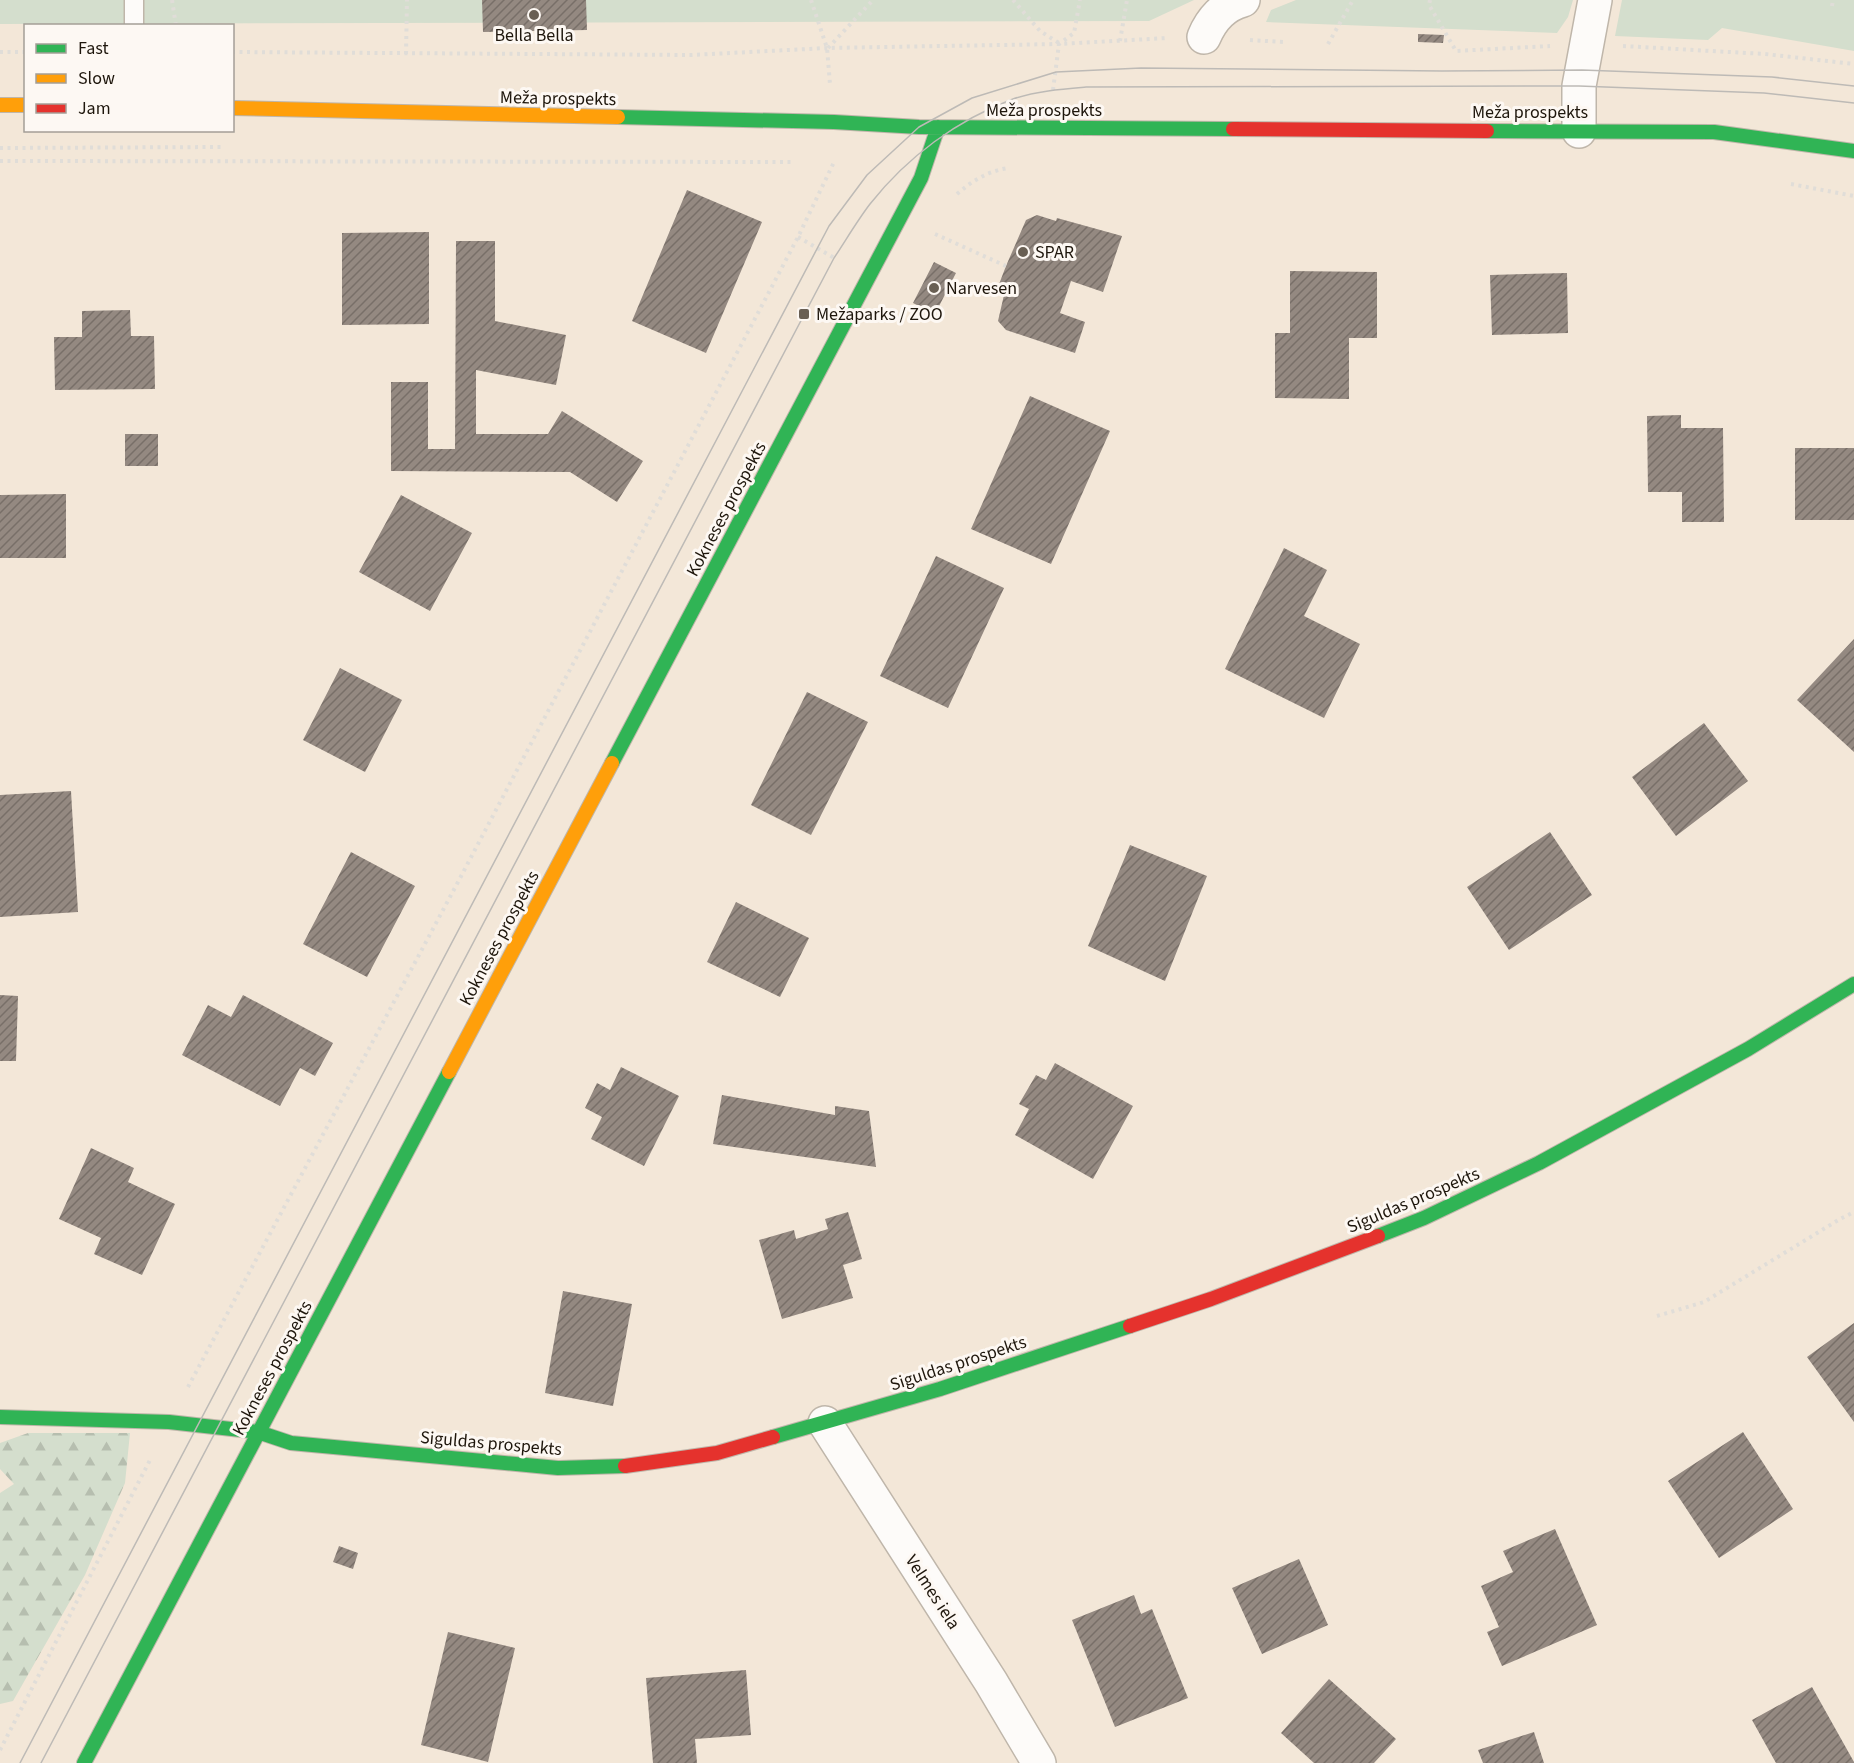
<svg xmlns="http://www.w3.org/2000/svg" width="1854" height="1763" viewBox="0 0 1854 1763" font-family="'Source Sans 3',sans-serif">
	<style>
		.green { fill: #d4decd }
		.forest { fill: url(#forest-firs) }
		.building { fill: url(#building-hatch) }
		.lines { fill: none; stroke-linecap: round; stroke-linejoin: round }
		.lane-casing { stroke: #bfb6aa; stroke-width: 21 }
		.street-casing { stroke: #bfb6aa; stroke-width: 36 }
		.fast-casing { stroke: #bfb6aa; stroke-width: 16 }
		.slow-casing { stroke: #bfb6aa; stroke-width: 16 }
		.jam-casing { stroke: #bfb6aa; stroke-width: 16 }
		.path { stroke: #e0ddd8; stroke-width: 4; stroke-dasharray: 3 4.5; stroke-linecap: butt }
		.lane { stroke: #fdfbf9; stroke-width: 18 }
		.street { stroke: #fdfbf9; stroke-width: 33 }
		.fast { stroke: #30b455; stroke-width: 14 }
		.slow { stroke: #ff9f0a; stroke-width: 14 }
		.jam { stroke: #e5322d; stroke-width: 14 }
		.tram { stroke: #bdbab6; stroke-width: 1.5 }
		.poi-dot { fill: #695f53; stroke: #fdf8f3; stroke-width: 2 }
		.labels { text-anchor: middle; stroke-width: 6; stroke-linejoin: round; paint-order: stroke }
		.poi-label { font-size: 18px; fill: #1e160c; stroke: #fdf8f3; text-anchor: start }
		.street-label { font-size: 18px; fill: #1e160c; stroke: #fdf8f3 }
	</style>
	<defs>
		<pattern id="forest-firs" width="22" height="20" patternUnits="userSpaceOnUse" patternTransform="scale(1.5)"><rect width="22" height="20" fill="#d4decd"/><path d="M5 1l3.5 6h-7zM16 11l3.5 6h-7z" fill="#b6beaf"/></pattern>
		<pattern id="building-hatch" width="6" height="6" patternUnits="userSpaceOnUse" patternTransform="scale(1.5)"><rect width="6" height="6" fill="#948981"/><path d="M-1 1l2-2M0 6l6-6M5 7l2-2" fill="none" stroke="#786f68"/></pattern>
	</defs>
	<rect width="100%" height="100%" fill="#f3e7d8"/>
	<path class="green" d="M0,0H1194L1149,21L0,24Z
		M1296,0H1573L1568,17L1557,33L1266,22L1271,10Z
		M1622,0H1854V51L1722,28L1708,40L1615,36Z"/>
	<path class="forest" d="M28,1433H130L125,1483L85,1575L13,1701L0,1704V1493L14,1484L0,1469V1443Z"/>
	<path class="building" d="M482,0H586L587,30L483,32Z
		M1418,34L1444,35L1443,43L1418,42Z
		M687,190L762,222L706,353L632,321Z
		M1037,215L1056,221L1057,218L1122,236L1103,292L1071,281L1060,313L1085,322L1075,353L1006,330L998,321L1004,295L996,292L1006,266L1026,220Z
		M429,232V324L342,325V233Z
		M456,241H495V321L566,335L556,385L476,370V434H548L562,411L643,461L617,502L570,472L391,471V382H428V449H455Z
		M934,262L956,273L935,314L913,303Z
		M1290,271L1377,272V338H1349V399L1275,398V333H1290Z
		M1567,273L1568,333L1492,335L1490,275Z
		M130,310L131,336H154L155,389L55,390L54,337H82V311Z
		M1030,396L1110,431L1051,564L971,529Z
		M1681,415V428H1723L1724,522H1682V492H1648L1647,416Z
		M125,434H158V466H125Z
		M1795,448H1854V520H1795Z
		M66,494V558H0V495Z
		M401,495L472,533L430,611L359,572Z
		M1284,548L1327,570L1304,616L1360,644L1324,718L1225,669Z
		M936,556L1004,588L948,708L880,676Z
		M1854,639V752L1797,700Z
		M340,668L402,700L365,772L303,740Z
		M807,692L868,722L811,835L751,805Z
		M1704,723L1748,781L1676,836L1632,777Z
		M71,791L78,912L0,917V795Z
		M1550,832L1592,895L1509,950L1467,887Z
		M1130,845L1207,876L1165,981L1088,946Z
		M351,852L415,886L367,977L303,944Z
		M736,902L809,938L780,997L707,962Z
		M0,995L18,996L16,1061H0Z
		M243,995L333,1043L315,1076L300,1068L280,1106L182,1055L208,1005L231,1017Z
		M1055,1063L1133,1106L1093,1179L1015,1135L1029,1109L1019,1104L1036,1075L1046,1080Z
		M621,1067L679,1096L644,1166L591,1139L602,1117L585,1108L597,1083L610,1090Z
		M722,1095L835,1115V1106L869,1111L876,1167L713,1144Z
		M91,1148L134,1168L128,1182L175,1204L142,1275L94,1254L101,1238L59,1219Z
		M848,1212L862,1259L843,1265L853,1298L782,1319L759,1240L794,1230L796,1239L828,1229L825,1219Z
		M563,1291L632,1304L613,1406L545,1393Z
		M1854,1323V1422L1807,1357Z
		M1743,1432L1793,1509L1719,1558L1668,1481Z
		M1555,1529L1597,1625L1502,1666L1487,1632L1499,1627L1481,1586L1513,1572L1503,1551Z
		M339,1546L358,1553L353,1569L333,1562Z
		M1299,1559L1328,1625L1262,1654L1232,1588Z
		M1134,1595L1141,1614L1152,1609L1188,1698L1115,1727L1072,1620Z
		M448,1632L515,1648L488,1762L421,1745Z
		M746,1670L751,1735L695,1739L697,1763H653L646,1678Z
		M1329,1679L1396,1739L1374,1763H1314L1281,1733Z
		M1812,1687L1854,1762V1763H1776L1752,1720Z
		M1534,1732L1544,1763H1483L1478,1750Z"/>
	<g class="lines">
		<g class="lane-casing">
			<path id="lane" d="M134,26V0"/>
		</g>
		<g class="street-casing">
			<path id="street" d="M1204,37C1211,20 1224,5 1243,0
				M1579,131V86L1595,0
				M825,1423L991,1682L1039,1763"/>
		</g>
		<g class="fast-casing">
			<path id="fast" d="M618,117L834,122L919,127L1233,129
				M1487,131L1714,132L1854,151
				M612,763L921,178L938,127
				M1378,1236L1424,1218L1539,1163L1748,1049L1854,984
				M0,1417L169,1422L258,1432L291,1443L558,1468L625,1466
				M773,1437L940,1389L1130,1326
				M84,1763L449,1072"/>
		</g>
		<g class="slow-casing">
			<path id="slow" d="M0,105H26
				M232,108L618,117
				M449,1072L612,763"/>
		</g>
		<g class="jam-casing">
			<path id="jam" d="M1233,129L1487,131
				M1130,1326L1211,1299L1378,1236
				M625,1466L717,1453L773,1437"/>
		</g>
		<path class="path" d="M172,0L176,26
			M811,0L827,48L830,84
			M1013,0L1040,31L1059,43
			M1430,0L1429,5L1456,51L1550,46
			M1832,6L1833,0
			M1250,40L1283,42
			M1120,41L1127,0
			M1328,44L1353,0
			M1623,46L1765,54L1854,64
			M828,48L873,0
			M0,52H26
			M232,52L691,55L827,48L1059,44L1167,38
			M406,54L407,0
			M1053,90L1059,44L1074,33L1080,0
			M0,148L224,147
			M0,161L794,162
			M1791,184L1854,196
			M957,194C972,181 988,171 1008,168
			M935,234L1006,266
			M798,237L836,259
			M1657,1316L1704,1302L1840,1219L1854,1212
			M188,1387L458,882L798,237L835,160
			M0,1750L150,1460"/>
		<use href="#lane" class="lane"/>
		<use href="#street" class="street"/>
		<use href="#fast" class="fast"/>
		<use href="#slow" class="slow"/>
		<use href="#jam" class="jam"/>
		<path class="tram" d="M20,1763L829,226L867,175L919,127L972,98L1056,72L1141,68L1442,71L1582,70L1772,77L1854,86
			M41,1763L834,258C846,240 857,221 870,204C907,157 957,120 1013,99C1036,91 1062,89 1086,87L1579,86L1764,93L1854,103"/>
	</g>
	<g class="poi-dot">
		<circle cx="534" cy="15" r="6"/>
		<circle cx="1023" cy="252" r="6"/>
		<circle cx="934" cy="288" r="6"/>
		<rect x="798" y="308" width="12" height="12" rx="3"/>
	</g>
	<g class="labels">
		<g class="poi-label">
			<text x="534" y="41" text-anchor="middle">Bella Bella</text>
			<text x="1035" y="258">SPAR</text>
			<text x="946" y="294">Narvesen</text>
			<text x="816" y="320">Mežaparks / ZOO</text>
		</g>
		<g class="street-label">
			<text transform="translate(558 98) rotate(1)" y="6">Meža prospekts</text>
			<text x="1044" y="116">Meža prospekts</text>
			<text x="1530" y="118">Meža prospekts</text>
			<text transform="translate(726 509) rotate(-62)" y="6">Kokneses prospekts</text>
			<text transform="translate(499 938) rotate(-62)" y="6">Kokneses prospekts</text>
			<text transform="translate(1413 1200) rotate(-23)" y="6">Siguldas prospekts</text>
			<text transform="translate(958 1363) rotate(-18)" y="6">Siguldas prospekts</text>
			<text transform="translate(272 1368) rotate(-62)" y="6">Kokneses prospekts</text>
			<text transform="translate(491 1443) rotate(5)" y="6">Siguldas prospekts</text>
			<text transform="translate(933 1592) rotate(57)" y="6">Velmes iela</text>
		</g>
	</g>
	<rect x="24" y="24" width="210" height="108" fill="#fdf8f3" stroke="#a49e97" stroke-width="1.5"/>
	<rect x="36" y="44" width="30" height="9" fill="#30b455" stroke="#a49e97" stroke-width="1.5"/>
	<text x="78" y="54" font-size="18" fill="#1e160c">Fast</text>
	<rect x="36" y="74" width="30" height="9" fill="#ff9f0a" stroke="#a49e97" stroke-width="1.5"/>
	<text x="78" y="84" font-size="18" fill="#1e160c">Slow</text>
	<rect x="36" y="104" width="30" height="9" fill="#e5322d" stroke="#a49e97" stroke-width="1.5"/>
	<text x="78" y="114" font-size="18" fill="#1e160c">Jam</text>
</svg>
